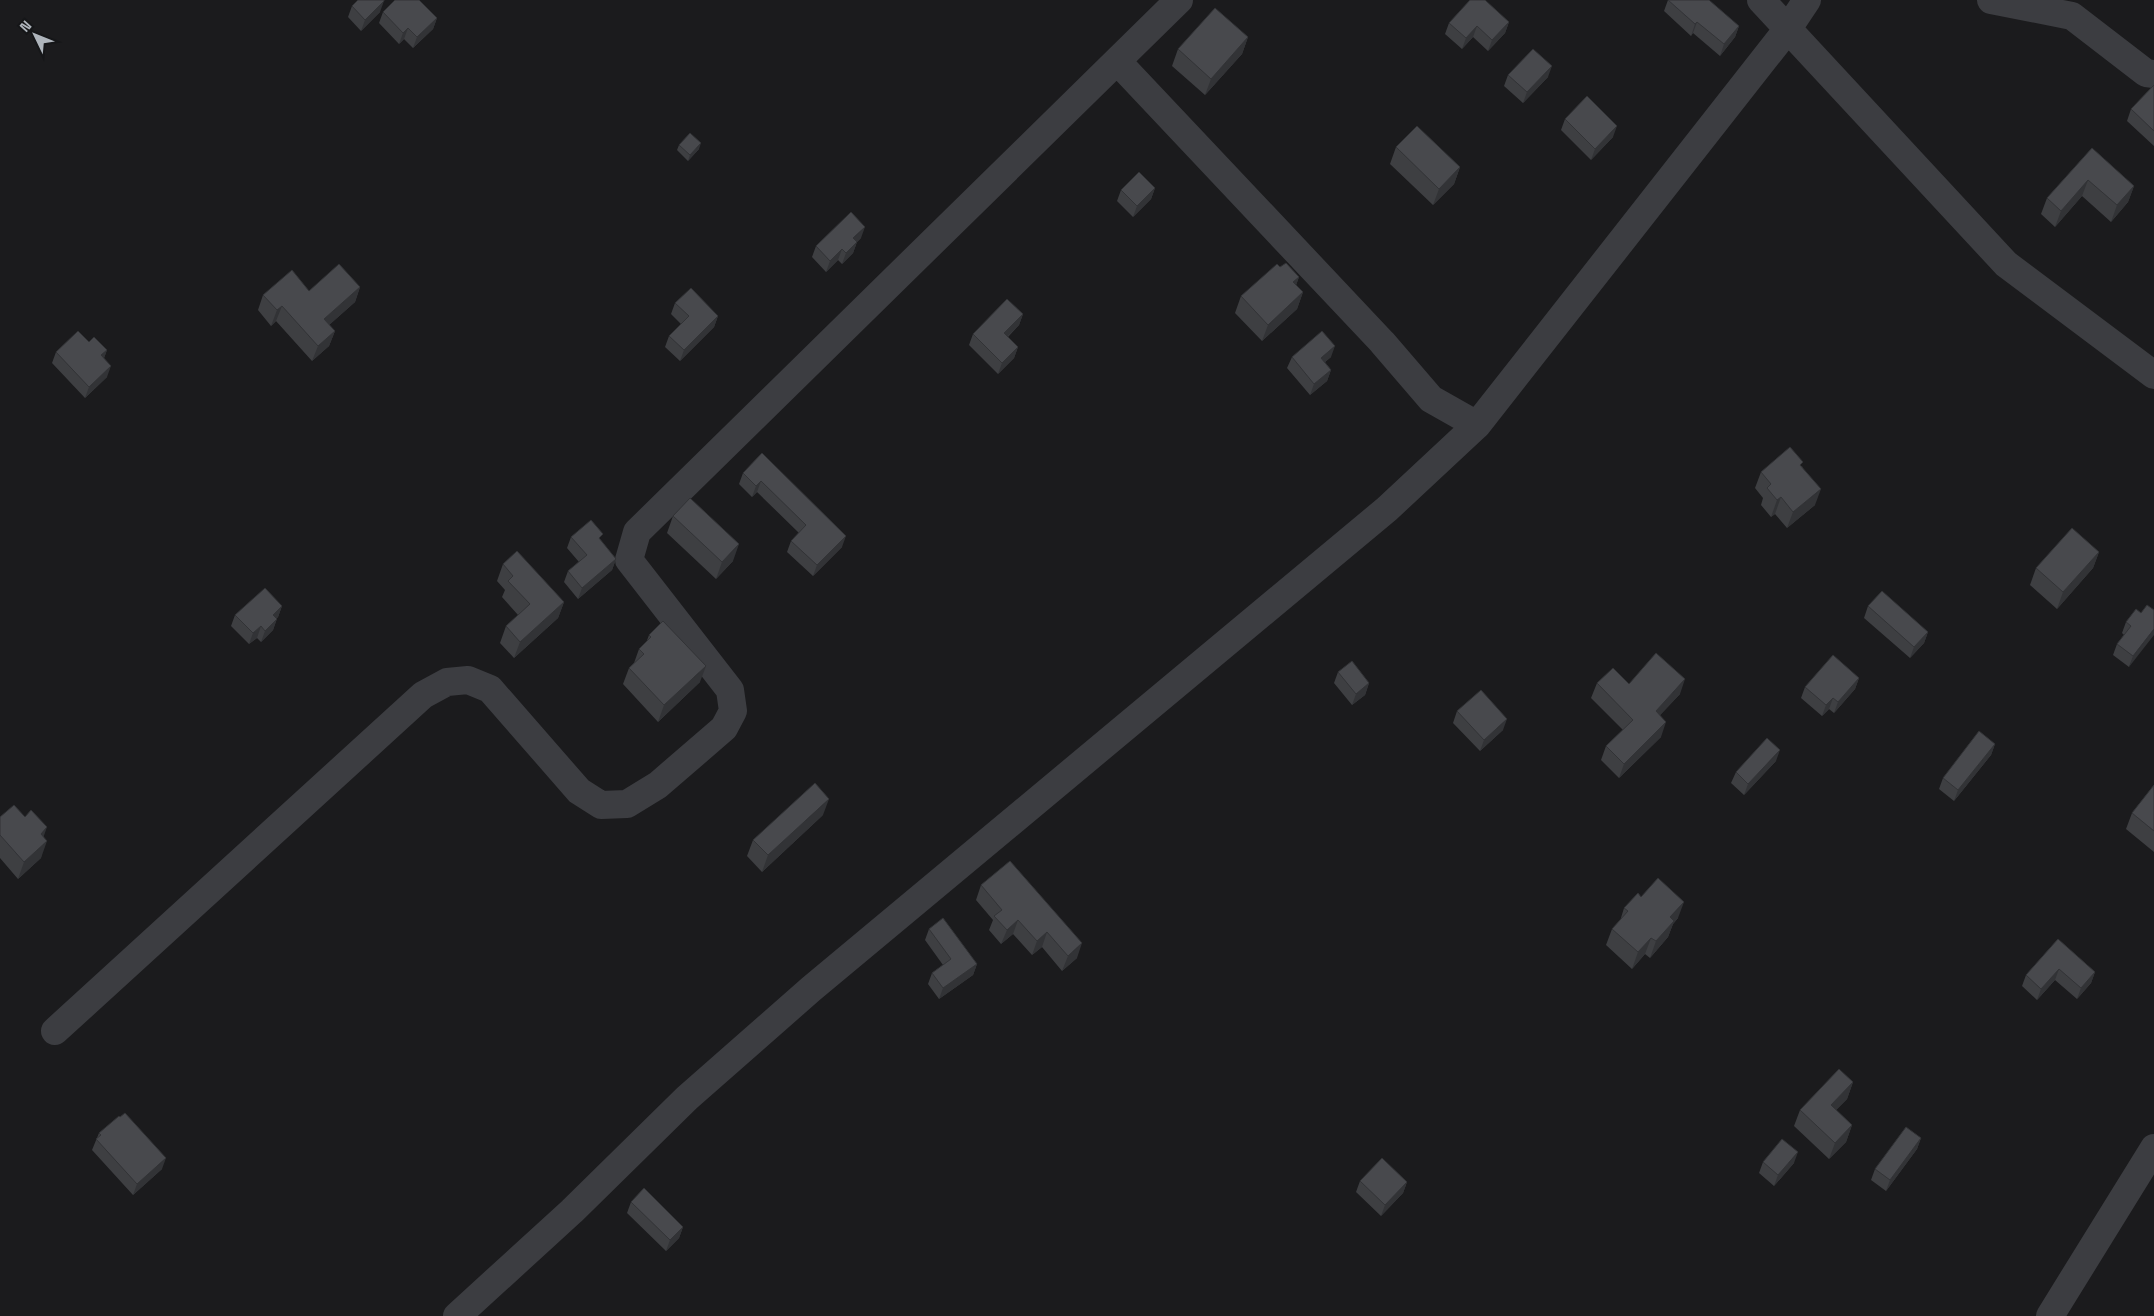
<svg xmlns="http://www.w3.org/2000/svg" width="2154" height="1316" viewBox="0 0 2154 1316" font-family="'Space Grotesk',sans-serif">
	<style>
		.lines { fill: none; stroke-linecap: round; stroke-linejoin: round }
		.minor { stroke: #3c3d41; stroke-width: 28 }
		.wall { fill: #3e3f42 }
		.shaded-wall { fill: #323336 }
		.building { fill: #48494d; stroke: #323336 }
	</style>
	<rect width="100%" height="100%" fill="#1b1b1d"/>
	<g class="lines">
		<path class="minor" d="M1761,0L2006,264L2154,375
			M1991,0L2072,16L2146,73L2154,74
			M1117,61L1382,342L1431,399L1477,425
			M55,1031L423,695L447,682L468,680L490,689L579,791L601,805L627,804L658,785L724,728L733,711L730,690L629,560L637,532L1179,0
			M457,1316L572,1211L687,1098L811,989L1387,509L1477,425L1787,30L1807,0
			M2050,1316L2154,1148"/>
	</g>
	<path class="wall" d="M1668,0L1739,26L1735,37L1720,56L1693,33L1691,36L1664,11Z
		M352,6L380,12L361,31L348,17Z
		M383,12L437,18L433,29L413,48L404,39L399,44L379,23Z
		M1509,22L1505,33L1488,51L1473,37L1462,49L1445,34L1449,23Z
		M1248,37L1242,54L1205,95L1172,66L1178,49Z
		M1508,75L1548,77L1523,103L1504,86Z
		M2154,85V146L2127,121L2131,109Z
		M1565,119L1613,137L1591,160L1561,130Z
		M679,145L699,149L688,161L677,150Z
		M1396,147L1460,167L1454,184L1433,205L1390,164Z
		M2092,148L2134,186L2128,202L2111,222L2082,196L2055,227L2041,214L2047,198Z
		M1155,188L1151,199L1133,217L1117,201L1121,190Z
		M861,238L857,242L853,253L842,264L838,260L826,272L812,257L816,246Z
		M1280,267L1299,277L1296,285L1303,292L1297,309L1262,341L1235,313L1241,296Z
		M360,287L355,302L329,325L335,331L329,346L312,361L276,321L271,326L258,310L263,295Z
		M675,303L718,316L714,327L680,361L665,347L669,336L681,324L671,314Z
		M1023,314L1019,325L1008,337L1018,347L1014,358L998,374L969,345L973,334Z
		M89,342L107,350L104,358L107,377L85,398L52,363L56,352Z
		M1292,357H1331L1325,362L1331,370L1327,381L1310,395L1287,368Z
		M762,453L842,547L813,576L787,552L791,541L799,533L757,492L752,497L739,484L743,473Z
		M1802,466L1815,505L1787,528L1775,514L1771,517L1761,505L1763,498L1755,488L1761,472Z
		M673,516L733,561L716,579L667,533Z
		M571,537L601,541L616,559L612,570L578,599L564,582L568,571L579,562L567,548Z
		M2099,552L2093,568L2057,609L2030,585L2036,568Z
		M503,564L564,602L558,618L514,658L500,643L506,626L518,615L502,597L505,590L497,581Z
		M282,606L278,617L277,618L273,630L261,642L257,638L249,644L231,626L235,615Z
		M1868,606L1928,632L1924,643L1910,658L1864,618Z
		M2154,610L2129,667L2113,655L2117,644L2124,635L2122,633L2126,622L2141,613Z
		M649,635L700,682L658,722L623,684L629,668L634,663L639,649L646,643Z
		M1338,672L1369,683L1365,695L1352,705L1334,683Z
		M1859,678L1855,689L1834,713L1829,709L1822,716L1801,698L1805,687Z
		M1597,683L1629,684L1680,694L1660,715L1661,737L1619,778L1601,760L1606,746L1623,730L1591,698Z
		M1457,711L1503,730L1480,751L1453,723Z
		M1995,744L1991,755L1954,801L1939,789L1943,778Z
		M1776,761L1744,795L1731,783L1736,772Z
		M2154,785V852L2126,829L2132,813Z
		M823,815L762,872L747,856L753,840Z
		M0,817L44,837L41,858L18,879L0,858Z
		M1010,861L1077,958L1062,971L1042,947L1032,955L1013,934L1001,944L989,930L993,920L976,900L981,885Z
		M1641,897L1678,918L1673,924L1668,937L1650,958L1645,954L1632,969L1606,945L1612,929L1620,921L1624,908Z
		M929,929L977,964L973,975L939,999L928,984L932,973L943,965L925,940Z
		M2058,939L2095,972L2091,983L2077,999L2055,980L2037,1000L2022,986L2026,975Z
		M1853,1082L1847,1099L1836,1110L1852,1125L1846,1142L1829,1159L1794,1126L1800,1110Z
		M99,1133L162,1169L133,1195L92,1150Z
		M1921,1138L1917,1149L1886,1191L1871,1180L1875,1169Z
		M1763,1162L1794,1163L1774,1186L1759,1173Z
		M1360,1181L1407,1182L1403,1193L1381,1216L1356,1192Z
		M631,1202L683,1227L679,1238L666,1251L627,1213Z"/>
	<path class="shaded-wall" d="M384,1L380,12L361,31L365,20Z
		M437,18L433,29L413,48L417,37Z
		M1509,22L1505,33L1488,51L1492,40Z
		M1697,22L1693,33L1691,36L1695,24Z
		M1477,26L1473,37L1462,49L1466,38Z
		M1739,26L1735,37L1720,56L1724,44Z
		M408,28L404,39L399,44L403,33Z
		M1248,37L1242,54L1205,95L1211,79Z
		M1552,66L1548,77L1523,103L1527,92Z
		M1617,126L1613,137L1591,160L1595,149Z
		M701,143L699,149L688,161L690,155Z
		M1460,167L1454,184L1433,205L1439,189Z
		M2088,180L2082,196L2055,227L2061,211Z
		M2134,186L2128,202L2111,222L2117,205Z
		M1155,188L1151,199L1133,217L1137,206Z
		M865,227L861,238L857,242L853,253L842,264L846,253L853,238Z
		M842,249L838,260L826,272L830,261Z
		M1299,277L1293,294V282Z
		M360,287L355,302L319,334L324,319Z
		M1303,292L1297,309L1262,341L1268,325Z
		M282,306L276,321L271,326L277,310Z
		M1023,314L1019,325L1000,344L1004,333Z
		M718,316L714,327L680,361L684,350Z
		M335,331L329,346L312,361L318,346Z
		M1335,346L1331,357L1317,369L1321,358Z
		M1018,347L1014,358L998,374L1002,363Z
		M107,350L103,361L101,355Z
		M111,366L107,377L85,398L89,387Z
		M1331,370L1327,381L1310,395L1314,384Z
		M761,481L757,492L752,497L756,486Z
		M1821,489L1815,505L1787,528L1793,512Z
		M1781,497L1775,514L1771,517L1777,500Z
		M846,536L842,547L813,576L817,565Z
		M739,544L733,561L716,579L722,562Z
		M2099,552L2093,568L2057,609L2063,592Z
		M616,559L612,570L578,599L582,588Z
		M564,602L558,618L514,658L520,642Z
		M282,606L278,617L269,626L273,615Z
		M277,619L273,630L261,642L265,631Z
		M261,626L257,638L249,644L253,633Z
		M2154,629V635L2129,667L2133,656Z
		M1928,632L1924,643L1910,658L1914,647Z
		M706,666L700,682L658,722L664,705Z
		M1859,678L1855,689L1834,713L1838,702Z
		M1685,679L1680,694L1650,726L1656,711Z
		M1369,683L1365,695L1352,705L1356,694Z
		M1833,698L1829,709L1822,716L1826,705Z
		M1507,719L1503,730L1480,751L1484,740Z
		M1666,722L1661,737L1619,778L1624,764Z
		M1995,744L1991,755L1954,801L1958,790Z
		M1780,750L1776,761L1744,795L1748,784Z
		M829,799L823,815L762,872L768,855Z
		M47,827L41,844V834Z
		M47,841L41,858L18,879L24,862Z
		M1684,902L1678,918L1673,924L1668,937L1650,958L1656,941L1670,917Z
		M1018,920L1013,934L1001,944L1007,930Z
		M1047,932L1042,947L1032,955L1037,941Z
		M1651,938L1645,954L1632,969L1638,952Z
		M1082,943L1077,958L1062,971L1068,956Z
		M977,964L973,975L939,999L943,988Z
		M2059,969L2055,980L2037,1000L2041,989Z
		M2095,972L2091,983L2077,999L2081,988Z
		M1853,1082L1847,1099L1825,1121L1831,1105Z
		M1852,1125L1846,1142L1829,1159L1835,1143Z
		M1921,1138L1917,1149L1886,1191L1890,1180Z
		M1798,1152L1794,1163L1774,1186L1778,1175Z
		M166,1158L162,1169L133,1195L137,1184Z
		M1407,1182L1403,1193L1381,1216L1385,1205Z
		M683,1227L679,1238L666,1251L670,1240Z"/>
	<path class="building" d="M358,0H384V1L365,20L352,6Z
		M395,0H419L437,18L417,37L408,28L403,33L383,12Z
		M1470,0H1485L1509,22L1492,40L1477,26L1466,38L1449,23Z
		M1668,0H1709L1739,26L1724,44L1697,22L1695,24Z
		M1215,8L1248,37L1211,79L1178,49Z
		M1533,49L1552,66L1527,92L1508,75Z
		M2154,85V131L2131,109Z
		M1587,96L1617,126L1595,149L1565,119Z
		M1417,126L1460,167L1439,189L1396,147Z
		M690,133L701,143L690,155L679,145Z
		M2092,148L2134,186L2117,205L2088,180L2061,211L2047,198Z
		M1139,172L1155,188L1137,206L1121,190Z
		M851,212L865,227L853,238L857,242L846,253L842,249L830,261L816,246Z
		M1286,263L1299,277L1293,282L1303,292L1268,325L1241,296L1277,264L1280,267Z
		M339,264L360,287L324,319L335,331L318,346L282,306L277,310L263,295L292,270L309,291Z
		M691,288L718,316L684,350L669,336L689,316L675,303Z
		M1007,299L1023,314L1004,333L1018,347L1002,363L973,334Z
		M78,331L89,342L94,337L107,350L101,355L111,366L89,387L56,352Z
		M1322,331L1335,346L1321,358L1331,370L1314,384L1292,357Z
		M1790,447L1803,462L1800,465L1821,489L1793,512L1781,497L1777,500L1767,488L1771,484L1761,472Z
		M762,453L846,536L817,565L791,541L806,525L761,481L756,486L743,473Z
		M690,498L739,544L722,562L673,516Z
		M591,520L603,534L599,538L616,559L582,588L568,571L587,555L571,537Z
		M2072,528L2099,552L2063,592L2036,568Z
		M517,551L564,602L520,642L506,626L530,604L508,581L513,576L503,564Z
		M265,588L282,606L273,615L277,619L265,631L261,626L253,633L235,615Z
		M1882,591L1928,632L1914,647L1868,606Z
		M2147,605L2154,610V629L2133,656L2117,644L2131,626L2126,622L2136,609L2141,613Z
		M663,621L706,666L664,705L629,668L644,654L639,649L651,637L649,635Z
		M1656,653L1685,679L1656,711L1666,722L1624,764L1606,746L1633,720L1597,683L1613,668L1629,684Z
		M1833,655L1859,678L1838,702L1833,698L1826,705L1805,687Z
		M1352,661L1369,683L1356,694L1338,672Z
		M1481,690L1507,719L1484,740L1457,711Z
		M1979,731L1995,744L1958,790L1943,778Z
		M1767,738L1780,750L1748,784L1736,772Z
		M815,783L829,799L768,855L753,840Z
		M2154,785V831L2132,813Z
		M14,805L25,817L31,810L47,827L41,834L47,841L24,862L0,835V817Z
		M1010,861L1082,943L1068,956L1047,932L1037,941L1018,920L1007,930L994,916L1002,910L981,885Z
		M1658,878L1684,902L1670,917L1674,921L1656,941L1651,938L1638,952L1612,929L1628,911L1624,908L1638,893L1641,897Z
		M943,918L977,964L943,988L932,973L951,959L929,929Z
		M2058,939L2095,972L2081,988L2059,969L2041,989L2026,975Z
		M1839,1069L1853,1082L1831,1105L1852,1125L1835,1143L1800,1110Z
		M125,1113L166,1158L137,1184L96,1139L101,1135L99,1133L119,1116L120,1117Z
		M1906,1127L1921,1138L1890,1180L1875,1169Z
		M1782,1139L1798,1152L1778,1175L1763,1162Z
		M1382,1158L1407,1182L1385,1205L1360,1181Z
		M644,1188L683,1227L670,1240L631,1202Z"/>
	<g transform="translate(35 35) rotate(313)" stroke="#151618" stroke-width="4" paint-order="stroke">
	<path d="M0-4L9 19L0 12L-9 19Z" fill="#aeb4bb"/>
	<text y="-8" font-size="14" font-weight="bold" text-anchor="middle" fill="#aeb4bb">N</text>
	</g>
</svg>
